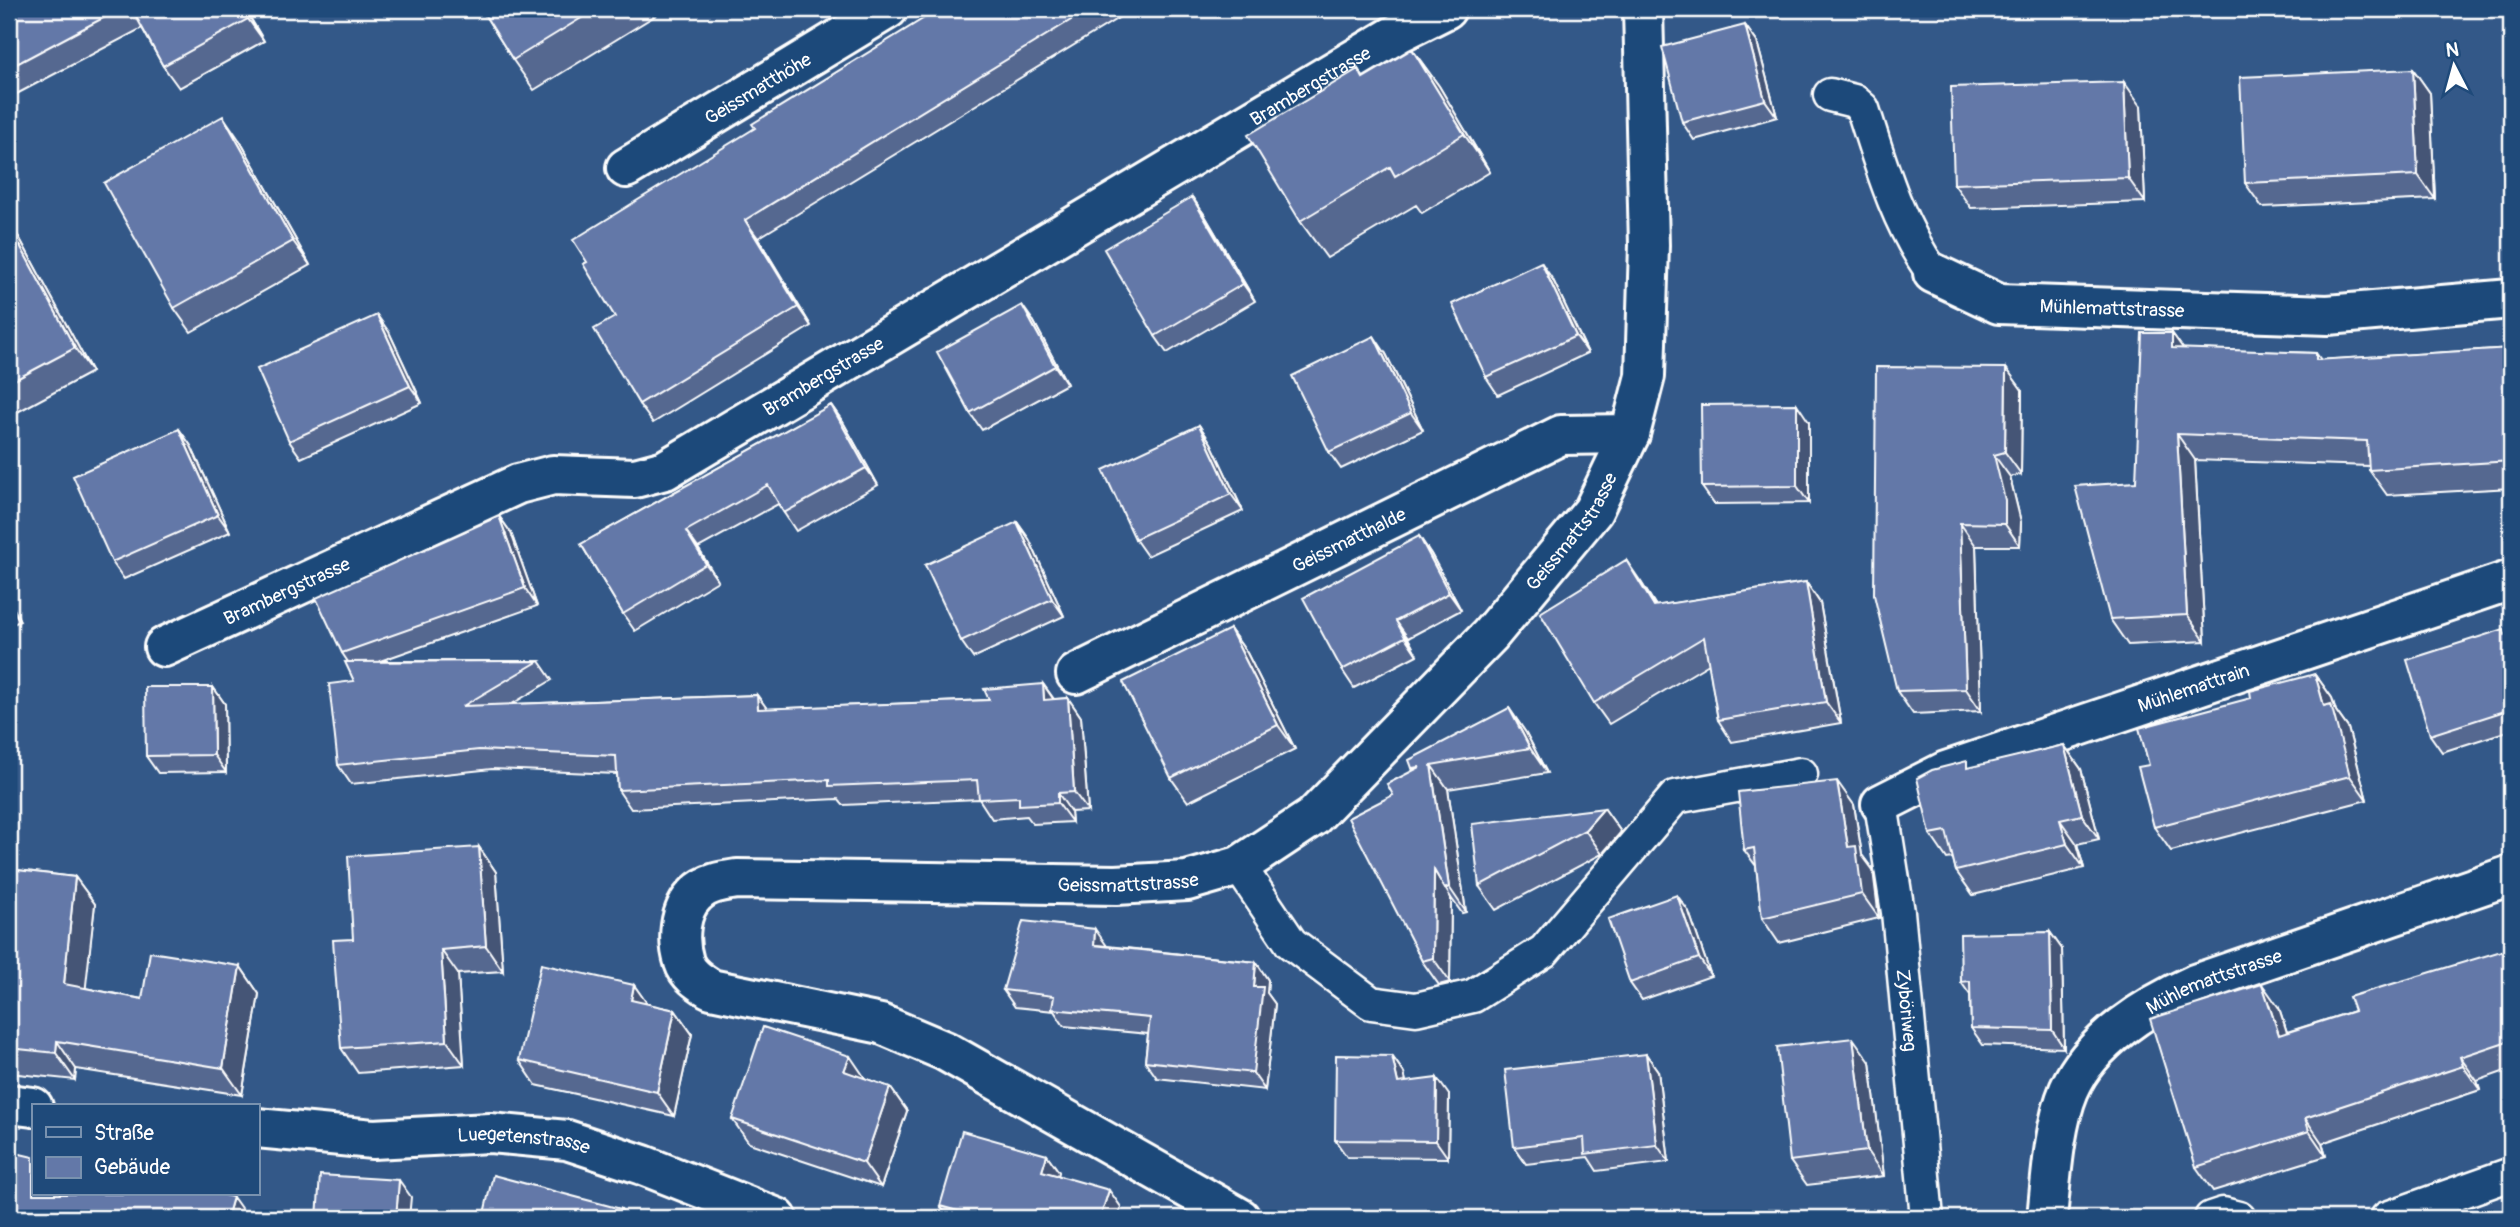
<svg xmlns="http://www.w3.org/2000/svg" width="2520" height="1227" viewBox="0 0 2520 1227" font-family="Pangolin,sans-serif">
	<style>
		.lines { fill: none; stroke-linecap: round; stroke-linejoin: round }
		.lane-casing { stroke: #fff; stroke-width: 37 }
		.street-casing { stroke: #fff; stroke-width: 44 }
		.lane { stroke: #1f4a7a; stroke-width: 32 }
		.street { stroke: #1f4a7a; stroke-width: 38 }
		.wall { fill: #556790; stroke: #fff; stroke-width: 2 }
		.shaded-wall { fill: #455476; stroke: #fff; stroke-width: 2 }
		.building { fill: #6378a8; stroke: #fff; stroke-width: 2 }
		.labels { text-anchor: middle; stroke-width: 5; stroke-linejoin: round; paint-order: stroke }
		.street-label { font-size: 19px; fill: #fff; stroke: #1f4a7a }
	</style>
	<rect width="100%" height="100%" fill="#335888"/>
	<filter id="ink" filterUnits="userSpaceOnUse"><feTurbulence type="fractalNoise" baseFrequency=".0143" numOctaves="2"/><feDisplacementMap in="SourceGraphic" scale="14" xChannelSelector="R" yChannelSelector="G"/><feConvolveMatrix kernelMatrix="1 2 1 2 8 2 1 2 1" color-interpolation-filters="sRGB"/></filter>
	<g filter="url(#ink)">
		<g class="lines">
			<g class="lane-casing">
				<g id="lane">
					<path d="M1830,95L1854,101L1863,109C1881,166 1898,225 1933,273"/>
					<path id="s1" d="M1881,804L1898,912L1927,1218"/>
					<path d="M1239,866L1291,943L1371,1003L1416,1009L1473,996L1544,951L1675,797L1801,774"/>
					<path d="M2211,1218L2223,1214L2239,1218"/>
					<path d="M2387,1218L2511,1174"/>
				</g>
			</g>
			<g class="street-casing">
				<g id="street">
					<path id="s2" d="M626,168L888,9"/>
					<path id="s3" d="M1933,273L1999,304L2328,315L2511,299"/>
					<path id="s4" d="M164,647L518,484L553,475L635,478L665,470L1400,32L1446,9"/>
					<path id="s5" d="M1076,674L1561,435L1630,434"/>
					<path id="s6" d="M1881,804L1946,771L2511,580"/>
					<path d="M9,1104L33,1107"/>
					<path id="s7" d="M257,1128L373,1139L490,1133L567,1140L643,1165L777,1218"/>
					<path id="s8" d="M1240,1218L945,1051L881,1024L711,989C700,982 688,975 684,962C677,940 679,910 696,894C707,883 723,881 737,879L1116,885L1187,881L1239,866L1313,817L1490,635L1593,511L1630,434L1645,376L1649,245L1643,9"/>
					<path id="s9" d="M2047,1218C2051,1180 2054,1125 2069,1090C2090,1041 2148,1005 2195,984L2511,875"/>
				</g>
			</g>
			<use href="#lane" class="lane"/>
			<use href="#street" class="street"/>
		</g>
		<path class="wall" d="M9,9H245L264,41L179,88L163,66L142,28L9,98Z
			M481,9H666L534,90L513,60Z
			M939,9H1133L758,238L811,326L653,423L639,404L615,317L587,262L755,128Z
			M1745,25L1757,42L1777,117L1694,140L1682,122Z
			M1412,49L1439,86L1490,172L1422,213L1416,205L1327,258L1300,221L1358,69L1364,78Z
			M2413,69L2430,93L2435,199L2262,207L2245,183Z
			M2141,106L2145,202L1971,208L1954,184Z
			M240,141L310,265L191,332L174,308Z
			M1192,197L1204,214L1255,301L1167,353L1155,336Z
			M9,223L20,239L92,372L10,416Z
			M1553,280L1588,353L1498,395L1486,377Z
			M1034,322L1067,384L982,430L970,413Z
			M389,332L422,403L301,458L289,441Z
			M2172,333L2183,349L2316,353L2321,360L2511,348V488L2387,495L2369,470V466L2195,460L2205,641L2128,645L2110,619L2136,482Z
			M1386,354L1423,430L1341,469L1329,452Z
			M2006,368L2022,390L2021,474L2010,477L2021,522L2020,546H1976L1981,711L1913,714L1897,691Z
			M831,405L843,422L878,485L796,531L778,504L698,548L718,581L635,631L623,614L581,544Z
			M1809,422V503L1714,504L1702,487Z
			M1199,425L1211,443L1243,511L1147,556L1135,539Z
			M179,429L191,446L230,532L124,579L112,562Z
			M499,516L511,533L537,606L380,661H539L552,680L512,704L757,695L767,709L989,700L1043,684L1054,699L1068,698L1081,717L1088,811L1071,812L1072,822L1033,824L1027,816L992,819L979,799L843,805L838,799L631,809L618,790L617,774L492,769L351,784L338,765L354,681L348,662L342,653Z
			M1017,522L1029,539L1064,616L973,658L961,641Z
			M1419,536L1431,554L1461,610L1408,638L1417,655L1354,688L1342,670Z
			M1641,582L1656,606L1806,582L1820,603L1841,723L1732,742L1718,720L1709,664L1609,724L1594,703Z
			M9,599L20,621L9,626Z
			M1230,629L1247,653L1295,749L1188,802L1171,778Z
			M2511,633V730L2442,752L2430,735L2507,634Z
			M2315,674L2332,698L2336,711L2348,728L2367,800L2171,851L2154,827L2149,765L2251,698Z
			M213,687L225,704L226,772L158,773L146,756Z
			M1509,708L1526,733L1547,773L1448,789L1466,912L1462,913L1451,898L1450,982L1439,985L1422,961L1393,795L1413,771L1412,768Z
			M2064,745L2081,769L2099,839L2077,844L2084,868L1973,895L1956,871L1953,858L1947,859L1930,834L1971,768Z
			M1854,805L1862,855L1873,870L1879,918L1779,943L1762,918L1756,866L1744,850Z
			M1604,808L1621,832L1602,854L1496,910L1479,886Z
			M479,847L496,872L503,971L458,974L464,1065L358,1073L341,1048L353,939Z
			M9,869L75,877L95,904L85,988L142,999L240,966L259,994L242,1095L76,1069L75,1080L9,1073Z
			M1689,912L1711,976L1642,1000L1630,983Z
			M2050,932L2062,949L2064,1048L1983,1045L1971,1028L1970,995L1961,982Z
			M1107,946L1256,962L1268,980L1267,993L1275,1004L1265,1090L1157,1078L1145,1061L1148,1034L1064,1026L1054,1011L1015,1007L1003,990Z
			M2511,948V1069L2477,1081L2480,1090L2322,1143L2326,1156L2213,1191L2196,1167L2279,1008L2287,1032L2354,1011Z
			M634,985L647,1004L675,1010L692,1034L674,1116L536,1085L519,1060Z
			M1646,1054L1658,1071L1669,1162L1597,1171L1588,1157L1526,1164L1514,1147Z
			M1392,1056L1404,1073L1406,1082L1449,1095L1448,1158L1347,1157L1335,1140Z
			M1870,1062L1884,1176L1807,1185L1790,1161Z
			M866,1079L890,1087L907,1111L881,1187L749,1143L732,1119Z
			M1047,1155L1059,1172L1058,1175L1121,1207L1118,1218H949L940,1206Z"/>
		<path class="shaded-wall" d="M242,9H245L264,41L248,19Z
			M1745,25L1757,42L1777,117L1765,100Z
			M1412,49L1439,86L1490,172L1464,134Z
			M2413,69L2430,93L2435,199L2418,175Z
			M2124,82L2141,106L2145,202L2128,178Z
			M223,116L240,141L310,265L293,241Z
			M1192,197L1204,214L1255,301L1243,284Z
			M745,220L758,238L811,326L798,307Z
			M9,223L20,239L92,372L75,348L9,225Z
			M1541,262L1553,280L1588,353L1576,336Z
			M1022,305L1034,322L1067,384L1055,366Z
			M377,315L389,332L422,403L410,386Z
			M2172,333L2190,358L2172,348Z
			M1374,336L1386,354L1423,430L1411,413Z
			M2006,368L2022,390L2021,474L2005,452Z
			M1797,404L1809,422V503L1797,486Z
			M831,405L843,422L878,485L866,468Z
			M1199,425L1211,443L1243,511L1231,494Z
			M179,429L191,446L230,532L218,515Z
			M2177,434L2195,460L2205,641L2187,615Z
			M1994,455L2010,477L2021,522L2020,546L2005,524Z
			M499,516L511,533L537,606L525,588Z
			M1017,522L1029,539L1064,616L1052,599Z
			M1960,523L1976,546L1981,711L1966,689Z
			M686,531L698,548L718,581L706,564Z
			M1419,536L1431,554L1461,610L1449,593Z
			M1626,560L1641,582L1669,627L1654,606Z
			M1806,582L1820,603L1841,723L1826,702Z
			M9,599L20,621L9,605Z
			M1396,621L1408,638L1417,655L1405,637Z
			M1230,629L1247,653L1295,749L1278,725Z
			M2315,674L2332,698L2336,711L2348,728L2367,800L2350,776L2324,706Z
			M1043,684L1056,703L1044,700Z
			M213,687L225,704L226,772L214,755Z
			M757,695L771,714L758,709Z
			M1068,698L1081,717L1088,811L1074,792Z
			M1509,708L1526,733L1547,773L1530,748Z
			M2064,745L2081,769L2099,839L2082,815Z
			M1431,765L1448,789L1466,912L1449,887Z
			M1837,781L1854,805L1862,855L1873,870L1879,918L1862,894L1848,847Z
			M1058,793L1071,812L1072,822L1058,803Z
			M1604,808L1621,832L1602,854L1585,830Z
			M2060,820L2077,844L2084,868L2067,844Z
			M479,847L496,872L503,971L486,946Z
			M1434,870L1451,898L1450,982L1433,958Z
			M75,877L95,904L83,1012L64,984Z
			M1677,895L1689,912L1711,976L1699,958Z
			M1095,929L1107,946L1094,945Z
			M2050,932L2062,949L2064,1048L2052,1030Z
			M441,950L458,974L464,1065L447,1041Z
			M1256,962L1268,980L1267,993L1275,1004L1265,1090L1253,1073L1254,987Z
			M240,966L259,994L242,1095L223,1068Z
			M2262,984L2279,1008L2296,1060L2279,1035Z
			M634,985L651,1009L631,1000Z
			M675,1010L692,1034L674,1116L657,1092Z
			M1853,1038L1870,1062L1884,1176L1867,1151Z
			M57,1041L76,1069L75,1080L56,1053Z
			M1646,1054L1658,1071L1669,1162L1657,1145Z
			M850,1056L867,1081L844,1071Z
			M1392,1056L1404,1073L1410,1100L1398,1083Z
			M2460,1057L2477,1081L2480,1090L2463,1066Z
			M1437,1078L1449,1095L1448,1158L1436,1141Z
			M890,1087L907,1111L881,1187L864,1163Z
			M2305,1118L2322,1143L2326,1156L2309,1131Z
			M1047,1155L1059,1172L1054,1188L1042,1171Z
			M399,1180L411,1197L409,1218H396Z
			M1109,1190L1121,1207L1118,1218H1100Z
			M233,1197L248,1218H227Z
			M621,1209L628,1218H619Z"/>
		<path class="building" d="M9,9H120L9,68Z
			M132,9H242L248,19L163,66Z
			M481,9H596L513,60Z
			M939,9H1089L745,220L798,307L639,404L594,329L615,317L583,264L587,262L573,240L755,128L752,124Z
			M1745,25L1765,100L1682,122L1662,47Z
			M1412,49L1464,134L1395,176L1390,167L1300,221L1248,135L1358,69L1363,78Z
			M2509,62H2511V107Z
			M2413,69L2418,175L2245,183L2240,77Z
			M2124,82L2128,178L1954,184L1951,87Z
			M223,116L293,241L174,308L104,183Z
			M1192,197L1243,284L1155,336L1104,249Z
			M9,225L75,348L9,383Z
			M1541,262L1576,336L1486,377L1452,304Z
			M1022,305L1055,366L970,413L937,352Z
			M377,315L410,386L289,441L257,369Z
			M2142,333H2172V348L2316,353V360L2511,348V461L2369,470L2367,441L2177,434L2187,615L2110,619L2075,486L2136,482Z
			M1374,336L1411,413L1329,452L1292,376Z
			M1876,367L2006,368L2005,452L1994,455L2005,500V524L1960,523L1966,689L1897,691L1874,595Z
			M1797,404V486L1702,487L1701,405Z
			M831,405L866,468L784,513L768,485L686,531L706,564L623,614L581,544Z
			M1199,425L1231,494L1135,539L1103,470Z
			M179,429L218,515L112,562L73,476Z
			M499,516L525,588L342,653L316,598Z
			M1017,522L1052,599L961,641L925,565Z
			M1419,536L1449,593L1396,621L1405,637L1342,670L1303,598Z
			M1626,560L1654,606L1806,582L1826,702L1718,720L1704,637L1594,703L1540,613Z
			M1230,629L1278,725L1171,778L1123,682Z
			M2504,629L2505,635L2511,633V709L2430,735L2407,660Z
			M539,661L463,706L757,695L758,709L989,700L984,689L1043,684L1044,700L1068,698L1074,792L1058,793V803L1019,805V797L979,799L977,780L829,786V780L618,790L616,756L479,750L338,765L329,684L354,681L345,662Z
			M2315,674L2324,706L2331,704L2350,776L2154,827L2138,767L2149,765L2139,728L2251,698L2250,691Z
			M145,687H213L214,755L146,756Z
			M1509,708L1530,748L1431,765L1449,887L1445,889L1434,870L1433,958L1422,961L1348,818L1393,795L1387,784L1420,767L1412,768L1409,760Z
			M2064,745L2082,815L2060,820L2067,844L1956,871L1946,831L1930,834L1917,778L1932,770L1967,761V768Z
			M1837,781L1848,847L1856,846L1862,894L1762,918L1754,848L1744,850L1738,792Z
			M1604,808L1585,830L1479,886L1472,824Z
			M479,847L486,946L441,950L447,1041L341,1048L333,940L353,939L348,856Z
			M9,869L75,877L64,984L142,999L150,952L240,966L223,1068L57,1041L56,1053L9,1048Z
			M1677,895L1699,958L1630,983L1608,919Z
			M1023,921L1095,929L1094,945L1256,962L1254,987H1263L1253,1073L1145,1061L1150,1018L1052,1009L1054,996L1003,990Z
			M2050,932L2052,1030L1971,1028L1970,981L1961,982L1960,934Z
			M2511,948V1040L2460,1057L2463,1066L2305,1118L2309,1131L2196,1167L2150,1019L2262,984L2279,1035L2354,1011L2349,997Z
			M541,964L634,985L631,1000L675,1010L657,1092L519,1060Z
			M763,1027L850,1056L844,1071L890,1087L864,1163L732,1119Z
			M1853,1038L1867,1151L1790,1161L1777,1047Z
			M1646,1054L1657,1145L1585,1154L1584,1138L1514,1147L1505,1070Z
			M1336,1055L1392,1056L1398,1083L1437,1078L1436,1141L1335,1140Z
			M962,1131L1047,1155L1042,1171L1109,1190L1100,1218H982L940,1206Z
			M16,1153L33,1157V1194H219L233,1197L227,1218H9V1183Z
			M320,1175L399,1180L396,1218H317Z
			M493,1175L621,1209L619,1218H483Z"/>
	</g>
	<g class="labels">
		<g class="street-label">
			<text dy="7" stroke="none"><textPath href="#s4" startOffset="1290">Brambergstrasse</textPath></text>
			<text dy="7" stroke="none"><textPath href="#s2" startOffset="154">Geissmatthöhe</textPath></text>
			<text dy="7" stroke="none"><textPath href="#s3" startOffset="186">Mühlemattstrasse</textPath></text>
			<text dy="7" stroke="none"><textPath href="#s4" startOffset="723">Brambergstrasse</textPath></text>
			<text dy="7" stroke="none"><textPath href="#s8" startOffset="1717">Geissmattstrasse</textPath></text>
			<text dy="7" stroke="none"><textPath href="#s5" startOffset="304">Geissmatthalde</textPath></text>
			<text dy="7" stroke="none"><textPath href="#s4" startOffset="135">Brambergstrasse</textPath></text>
			<text dy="7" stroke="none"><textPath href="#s6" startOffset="334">Mühlemattrain</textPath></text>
			<text dy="7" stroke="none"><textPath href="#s8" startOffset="1129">Geissmattstrasse</textPath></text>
			<text dy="7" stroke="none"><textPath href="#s9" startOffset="317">Mühlemattstrasse</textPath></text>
			<text dy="7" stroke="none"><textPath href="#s1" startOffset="208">Zyböriweg</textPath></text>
			<text dy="7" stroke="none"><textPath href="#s7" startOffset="268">Luegetenstrasse</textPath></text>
		</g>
	</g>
	<rect width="2520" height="1227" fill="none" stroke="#1f4a7a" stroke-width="35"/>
	<rect x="18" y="18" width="2485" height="1192" fill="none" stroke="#fff" stroke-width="2.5" filter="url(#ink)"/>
	<rect x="32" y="1104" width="228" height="91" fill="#1f4a7a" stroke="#7992af" stroke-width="2"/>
	<rect x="46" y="1127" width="35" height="10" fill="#1f4a7a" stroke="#7992af" stroke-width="2"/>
	<text x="94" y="1140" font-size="21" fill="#ffffff">Straße</text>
	<rect x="46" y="1157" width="35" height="21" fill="#6378a8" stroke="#7992af" stroke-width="2"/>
	<text x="94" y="1174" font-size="21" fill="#ffffff">Gebäude</text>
	<g transform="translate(2454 66) rotate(354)" stroke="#1f4a7a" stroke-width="5" paint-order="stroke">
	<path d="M0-5L12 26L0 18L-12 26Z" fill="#ffffff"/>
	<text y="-10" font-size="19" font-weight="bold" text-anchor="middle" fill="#ffffff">N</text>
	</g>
</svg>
